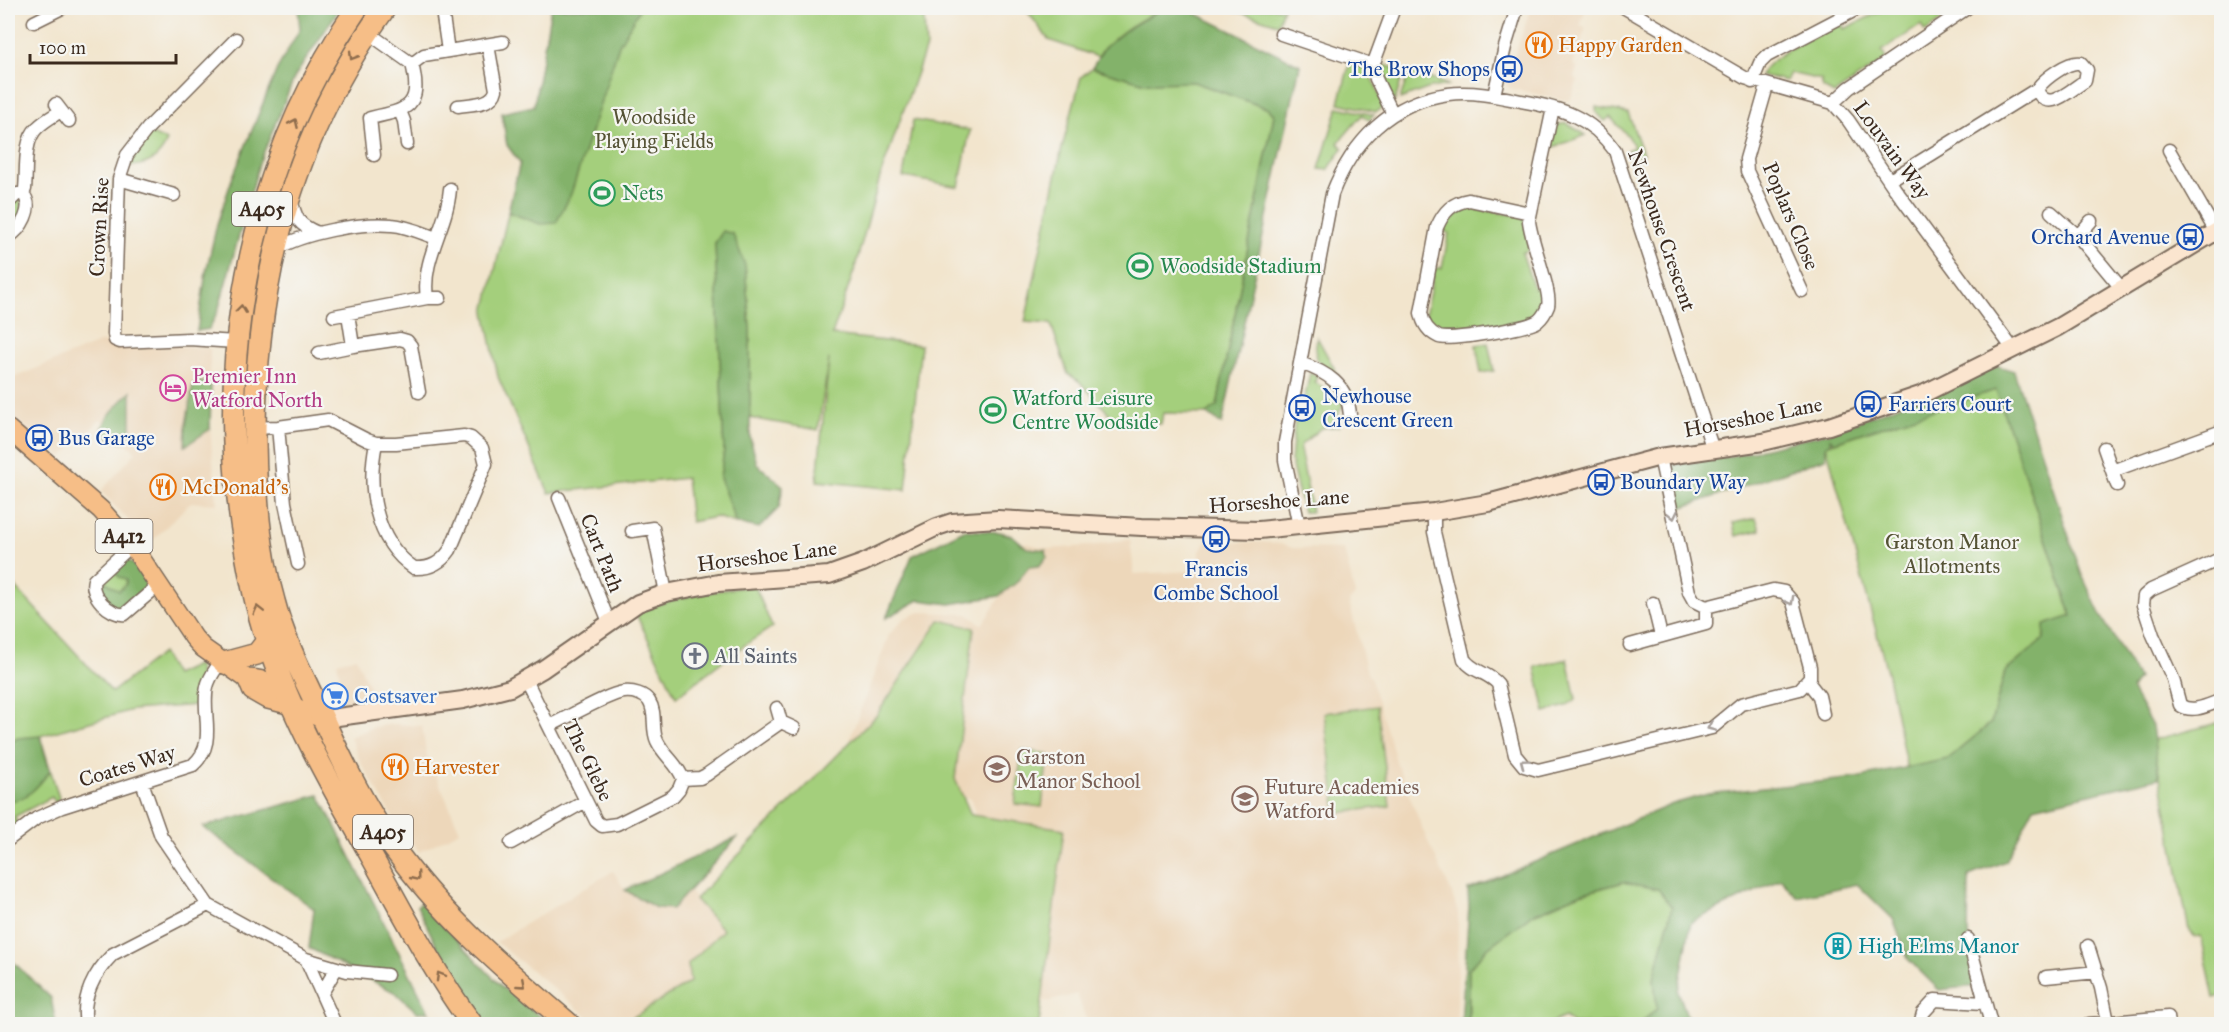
<svg xmlns="http://www.w3.org/2000/svg" width="2229" height="1032" viewBox="0 0 2229 1032" font-family="'IM FELL Great Primer',serif">
	<style>
		.built { fill: #edd7ba }
		.green { fill: #a4cf7b; stroke: #707c4c; stroke-width: 1.5 }
		.forest { fill: #83b26b; stroke: #5f6e44; stroke-width: 1.5 }
		.lines { fill: none; stroke-linecap: round; stroke-linejoin: round }
		.street-casing { stroke: #7b6b5b; stroke-width: 15 }
		.secondary-casing { stroke: #7b6b5b; stroke-width: 20 }
		.primary-casing { stroke: #7b6b5b; stroke-width: 21 }
		.highway-casing { stroke: #7b6b5b; stroke-width: 24 }
		.street { stroke: #fff; stroke-width: 12 }
		.secondary { stroke: #fbe5cf; stroke-width: 16 }
		.primary { stroke: #f6be87; stroke-width: 18 }
		.highway { stroke: #f6be87; stroke-width: 21 }
		.oneway { stroke: #8f6d4d }
		.oneway2 { stroke: #a79f9a }
		.labels { text-anchor: middle; stroke-width: 4.5; stroke-linejoin: round; paint-order: stroke }
		.shield { fill: #f6f6f2; stroke: #73675e; stroke-width: 1.5 }
		.shield-label { font-size: 20px; font-weight: bold; fill: #3b2a1e }
		.food-label { font-size: 21px; fill: #c56008; stroke: #f6f6f2; text-anchor: start }
		.transit-label { font-size: 21px; fill: #164399; stroke: #f6f6f2; text-anchor: start }
		.park-label { font-size: 21px; fill: #555335; stroke: #f6f6f2 }
		.street-label { font-size: 21px; fill: #3b2a1e; stroke: #f6f6f2 }
		.leisure-label { font-size: 21px; fill: #27864d; stroke: #f6f6f2; text-anchor: start }
		.hotel-label { font-size: 21px; fill: #b23c85; stroke: #f6f6f2; text-anchor: start }
		.worship-label { font-size: 21px; fill: #5b616d; stroke: #f6f6f2; text-anchor: start }
		.shop-label { font-size: 21px; fill: #366cbe; stroke: #f6f6f2; text-anchor: start }
		.education-label { font-size: 21px; fill: #785e54; stroke: #f6f6f2; text-anchor: start }
		.culture-label { font-size: 21px; fill: #0d838f; stroke: #f6f6f2; text-anchor: start }
	</style>
	<rect width="100%" height="100%" fill="#f6f6f2"/>
	<filter id="ink" filterUnits="userSpaceOnUse"><feTurbulence type="fractalNoise" baseFrequency=".0167" numOctaves="2"/><feDisplacementMap in="SourceGraphic" scale="12" xChannelSelector="R" yChannelSelector="G"/><feConvolveMatrix kernelMatrix="1 2 1 2 8 2 1 2 1" color-interpolation-filters="sRGB"/></filter>
	<filter id="wash" filterUnits="userSpaceOnUse"><feTurbulence type="fractalNoise" baseFrequency=".008" numOctaves="4" result="noise"/><feDisplacementMap in="SourceGraphic" scale="24" xChannelSelector="R" yChannelSelector="G"/><feGaussianBlur stdDeviation="1.35" result="paint"/><feColorMatrix in="noise" values="0 0 0 0 0 0 0 0 0 0 0 0 0 0 0 0 0 1.4 0 .05"/><feComposite in="paint" operator="in"/></filter>
	<g filter="url(#wash)">
		<rect width="100%" height="100%" fill="#f2e5cd"/>
		<path class="built" d="M1531,8H1586L1580,26L1586,28L1573,65L1577,67L1574,78L1578,80L1570,101L1509,88L1505,83Z
			M101,342L210,348V429L217,504L191,502L150,543L101,491L136,452L100,420L62,457L19,422L8,410V380Z
			M1130,539L1134,574L1196,571L1200,551L1205,542H1262L1284,544L1292,548L1344,549L1355,595L1349,602L1368,676H1370L1397,764L1424,833L1451,891L1458,913L1457,1024H1088L1077,994L1050,1001H1024L936,918L975,811L972,800L850,738L889,635L903,619L920,612L968,614L982,625L1003,592L1020,544L1026,543L1049,549L1098,545Z
			M356,657L376,703L325,705L319,689L341,683L337,662Z
			M395,724L422,726L426,753L460,831L419,852L395,821L361,763L350,737L374,727Z
			M613,871L625,890L689,891L724,930L688,964L690,982L632,1018L614,1020L605,1024H596L551,986L496,942Z"/>
		<path class="green" d="M551,8H923L926,47L880,177L854,271L832,335L921,345L906,490L817,481L829,359L818,430L750,418V328L745,265L715,243L724,451L720,478L736,523L716,517L691,522L686,478L549,493L498,377L485,312L520,163L507,145L502,113L534,106Z
			M1029,8H1163C1139,21 1113,34 1098,57L1049,40L1027,11Z
			M1227,8H1283L1278,24Z
			M1888,8H1960L1925,32L1921,25L1882,51L1886,59L1834,94L1823,88L1821,80L1790,73L1786,81L1760,75C1777,49 1815,37 1842,23L1844,29Z
			M1350,62L1369,69L1384,106L1376,112L1339,103Z
			M1381,64L1404,71L1395,101L1391,99C1385,88 1381,77 1381,64Z
			M1092,68L1146,83L1194,82L1269,109L1274,115L1217,406L1207,414L1163,413L1161,424L1114,419L1079,381L1068,374L1051,324L1025,322L1062,148L1081,77Z
			M1409,71L1448,85L1430,88L1400,99Z
			M1338,107L1374,115L1369,120L1362,115L1338,143L1343,148L1328,170L1319,169Z
			M1596,107L1628,113L1643,154L1631,158L1627,150L1634,147L1629,137L1610,117L1605,121L1596,112Z
			M913,120L970,130L959,187L903,177Z
			M1566,123L1586,135L1551,148L1557,125Z
			M150,133L167,141C159,160 147,166 127,166L131,156Z
			M20,197L23,214L8,233V213L14,200Z
			M1468,208L1522,216L1525,222L1530,249L1522,253L1534,288L1542,286C1544,300 1542,311 1530,319L1456,335L1435,331L1425,315L1435,268H1442L1449,233L1442,231C1448,219 1457,214 1468,208Z
			M1317,337L1338,375C1315,357 1313,368 1317,337Z
			M1488,343L1494,371L1481,373L1476,345Z
			M1310,373L1317,375L1315,382L1326,390L1334,399L1340,395L1344,402L1339,412V426L1321,428L1301,445L1300,449L1312,512H1303L1291,462L1295,420L1301,415Z
			M1996,389L2072,617L2005,672L1991,723L1948,759L1907,769L1888,675L1826,445Z
			M1756,518L1760,530L1736,536L1733,523Z
			M115,565L126,579V584L119,591L99,588V579Z
			M8,579L112,692L162,653L175,675L199,664L200,681L197,705L132,710L40,736L59,798L56,803L52,797L14,817L18,823L11,828L8,825Z
			M755,586L772,627L733,653L676,697L635,612C674,598 713,590 755,586Z
			M940,620L974,628L955,779L971,815L1064,829L1039,1024H637L632,1018L690,982L688,964L723,930L695,899L876,716Z
			M1567,659L1576,699L1566,706L1545,712L1535,667Z
			M1377,706L1390,806L1337,813L1324,713Z
			M2221,722V996L2214,998L2201,936L2194,937L2189,931L2153,740Z
			M1022,750L1048,754L1042,807L1015,804Z
			M1624,882L1658,888L1672,907L1654,979L1657,1009L1639,1024H1573L1565,1017L1549,1024H1469V969L1486,949L1531,915L1580,894Z"/>
		<path class="forest" d="M298,8H340L295,76L259,164L218,311L209,329L197,331L206,272L217,224L232,179L277,69L300,29Z
			M551,8H640L619,45L571,194L556,223L540,224L508,212L520,163L507,145L502,113L534,106Z
			M1163,8L1191,11L1300,65L1222,424L1207,414L1217,406L1274,115L1269,109L1194,82L1146,83L1092,68L1104,48L1127,29Z
			M723,231L733,234L745,265L750,328V437L757,464L783,486L779,508L759,528L736,523L720,478L724,451L715,243Z
			M1998,366L2014,371L2081,573L2101,616L2138,678L2131,689L2152,726L2159,778L2034,807L2006,861L1969,876L1968,934L1977,986L1939,990L1908,959L1893,919L1857,884L1797,897L1781,879L1691,922L1678,991L1690,1024H1639L1657,1009L1654,979L1672,907L1658,889L1623,882L1580,894L1531,915L1486,949L1469,969L1468,1024H1461L1469,907L1468,890L1673,804L1708,794L1856,778L1948,759L1991,723L2005,672L2044,639V625L2072,616L1996,390L1834,442L1830,439L1831,443L1826,445V458L1675,510C1672,496 1665,477 1674,465L1737,455L1828,433Z
			M198,382H206L211,387L210,429L185,446L186,425L193,384Z
			M131,392V434L124,442C80,439 116,406 131,392Z
			M964,530L1000,532L1013,536L1027,548L1046,550L1047,557L1039,566L1029,567L1016,583L999,596L950,604L919,600L886,618L912,556Z
			M121,558C134,562 145,573 147,587L122,610L114,609L99,588L106,582L119,591L126,584V579L119,577L115,572V565Z
			M40,736L50,771C39,785 27,801 8,801V778L10,776L8,743L18,738Z
			M319,795L334,824L429,1012H417L396,993L309,948L314,909L203,827Z
			M738,837L672,909L656,908L625,890Z
			M421,903L503,988L550,1024H484L462,997L417,906Z
			M8,957L51,998L56,1024H8Z"/>
	</g>
	<g filter="url(#ink)">
		<g class="lines">
			<g class="street-casing">
				<path id="street" d="M1625,8L1745,78L1833,103L1848,120L1895,189L2013,349
					M443,17L448,51
					M34,22L62,8
					M367,32L412,64C423,107 407,110 370,118L374,155
					M1281,34L1373,65
					M236,39L148,128L127,155L119,179L114,334L115,340L120,342L189,339L236,342
					M412,64L424,55L503,42
					M1752,82L1760,63L1767,56L1859,8
					M1767,86L1746,159L1747,171L1802,291
					M1494,95L1505,47L1517,8
					M1833,103L1849,88L1967,8
					M56,104L69,121
					M458,106C471,104 493,105 496,90L488,45
					M400,111L404,121L407,144
					M1393,114L1376,79L1373,65L1394,8
					M2169,150L2216,232
					M119,179L174,195
					M1890,180L2037,89C2045,78 2068,61 2081,63L2087,70L2085,81C2070,90 2046,115 2037,89
					M291,199C296,219 298,225 318,233
					M8,203L17,194H23
					M2051,212L2078,236L2122,289
					M1530,213L1469,200C1452,203 1444,211 1437,227L1421,313C1423,324 1428,332 1439,337C1451,341 1528,328 1538,321C1543,317 1546,311 1548,306C1552,292 1531,242 1529,221L1553,108
					M2078,236L2091,221
					M8,237C21,230 35,207 23,194L25,189C27,171 23,141 37,128C44,121 53,116 61,111
					M275,250C302,233 360,222 392,225C407,226 422,233 436,238
					M427,298C421,259 447,228 450,189
					M334,316L427,298H440
					M353,346L400,339L407,341L411,346L419,392
					M319,353L353,346L348,314
					M1300,363C1327,372 1348,385 1350,415
					M278,427L285,503L298,564
					M252,428L278,427L328,420L367,440L376,443H396L464,436L471,438L482,448L486,464L450,550C441,563 430,569 414,568C374,541 367,486 376,443
					M2104,448L2117,485
					M2112,471L2222,431
					M559,498L609,622
					M1434,512V532L1464,659C1472,672 1488,672 1498,684L1515,755L1524,766L1538,770L1712,728L1741,704L1800,689L1810,678V667L1793,602L1784,592L1773,590L1706,607L1694,601L1689,592L1660,457
					M1299,526L1285,460V442L1332,194C1352,142 1390,102 1448,94C1472,91 1497,96 1521,101C1561,108 1590,116 1615,151L1713,450
					M632,531L653,528L666,593
					M132,545L94,580C89,595 110,616 125,614L160,584
					M2222,558L2151,590L2144,596L2143,605L2153,635L2173,679L2180,705C2192,714 2208,705 2222,700
					M1653,603L1661,636
					M1630,645L1706,624V607
					M526,680L596,821L602,826L617,824L673,796L679,789L683,779L700,778L706,775L781,722L794,728
					M1808,682L1819,696L1823,714
					M777,708L781,722
					M549,726C567,718 607,694 624,692C633,691 644,694 649,701C657,713 651,729 657,741C664,756 678,764 683,779
					M142,782L161,836L208,905L306,959L335,1024
					M8,840L37,818L62,807L193,765C218,743 201,714 207,687C209,677 216,669 221,661
					M511,843L586,801
					M1968,939L1991,1024
					M2088,946L2101,988L2108,1022
					M306,959L347,971L387,975
					M2046,977L2097,972
					M322,993L336,969
					M86,1024C81,998 94,973 113,954L208,905
					M1920,1024L1923,1013L1935,1000L1983,1003
					M2089,1024L2168,1017L2169,1024"/>
			</g>
			<g class="secondary-casing">
				<path id="secondary" d="M323,719L463,700L510,688L543,669L638,603L666,593L718,583L829,575L863,563L937,527L952,522L998,519L1142,527L1259,530L1434,512L1488,503L1660,457L1763,442L1829,426L1923,394L2058,327L2222,228"/>
			</g>
			<g class="primary-casing">
				<path id="primary" d="M8,429L101,510L132,545L194,638L203,648L247,679L252,691L266,699L290,705L323,719
					M247,679C267,677 276,690 289,703"/>
			</g>
			<g class="highway-casing">
				<path id="highway" d="M357,8C254,158 216,343 241,523C247,563 254,603 267,641C292,718 333,789 373,859C404,915 434,973 472,1024
					M385,8C292,136 254,284 255,441C256,495 259,549 274,601C285,644 307,683 325,723C346,770 370,817 401,858C449,922 509,973 569,1024
					M224,663L257,654L267,641"/>
			</g>
			<use href="#street" class="street"/>
			<use href="#secondary" class="secondary"/>
			<use href="#primary" class="primary"/>
			<use href="#highway" class="highway"/>
		</g>
		<defs><path id="oneway-chevron" d="M-2-3.5L2.5 0L-2 3.5" fill="none" stroke-width="1.6" stroke-linecap="round" stroke-linejoin="round" transform="scale(1.5)"/></defs>
		<g class="oneway">
			<use href="#oneway-chevron" transform="translate(353 56) rotate(121)"/>
			<use href="#oneway-chevron" transform="translate(294 123) rotate(-66)"/>
			<use href="#oneway-chevron" transform="translate(241 309) rotate(-83)"/>
			<use href="#oneway-chevron" transform="translate(258 610) rotate(-104)"/>
			<use href="#oneway-chevron" transform="translate(416 877) rotate(51)"/>
			<use href="#oneway-chevron" transform="translate(440 976) rotate(-120)"/>
			<use href="#oneway-chevron" transform="translate(522 984) rotate(41)"/>
		</g>
		<g class="oneway2">
			<use href="#oneway-chevron" transform="translate(1673 515) rotate(78)"/>
			<use href="#oneway-chevron" transform="translate(1790 601) rotate(61)"/>
			<use href="#oneway-chevron" transform="translate(1711 727) rotate(157)"/>
			<use href="#oneway-chevron" transform="translate(1524 763) rotate(-143)"/>
		</g>
	</g>
	<defs>
		<g id="restaurant-ring" transform="scale(1.35)"><circle r="9.5" fill="#f6f6f2" stroke="#e8710a" stroke-width="1.5"/><path d="M-5-6h1v4h1v-4h1v4h1v-4h1v5L-1.5 .5V6h-2V.5L-5-1ZM5-6V6H3V1.5H1.5Q1.5-4 5-6Z" fill="#e8710a"/></g>
		<g id="bus-ring" transform="scale(1.35)"><circle r="9.5" fill="#f6f6f2" stroke="#1a4fb4" stroke-width="1.5"/><path d="M-5-6H5V4H4V6H2V4H-2V6H-4V4H-5ZM-3.5-4V0h7V-4ZM-3.5 1.2v1.5H-2V1.2ZM2 1.2v1.5H3.5V1.2Z" fill="#1a4fb4"/></g>
		<g id="stadium-ring" transform="scale(1.35)"><circle r="9.5" fill="#f6f6f2" stroke="#2e9e5b" stroke-width="1.5"/><path d="M0-5a6.5 5 0 1 0 0 10a6.5 5 0 1 0 0-10ZM-3.5-1.8h7v3.6h-7Z" fill="#2e9e5b"/></g>
		<g id="hotel-ring" transform="scale(1.35)"><circle r="9.5" fill="#f6f6f2" stroke="#d1479c" stroke-width="1.5"/><path d="M-6-4.5h1.5V1H6V5H4.5V3h-9V5H-6ZM-4 0a1.8 1.8 0 1 1 3.6 0ZM.5 0V-2.5h3Q6-2.5 6 0Z" fill="#d1479c"/></g>
		<g id="church-ring" transform="scale(1.35)"><circle r="9.5" fill="#f6f6f2" stroke="#6b7280" stroke-width="1.5"/><path d="M-1.2-6h2.4v3.5h3.3v2.4h-3.3V6h-2.4V-.1h-3.3v-2.4h3.3Z" fill="#6b7280"/></g>
		<g id="supermarket-ring" transform="scale(1.35)"><circle r="9.5" fill="#f6f6f2" stroke="#3f7fe0" stroke-width="1.5"/><path d="M-6-5.5h2.5l.6 2H6L4.5 2H-2.5L-4.4-4H-6ZM-1.5 3.2a1.3 1.3 0 1 0 .1 0ZM3 3.2a1.3 1.3 0 1 0 .1 0Z" fill="#3f7fe0"/></g>
		<g id="school-ring" transform="scale(1.35)"><circle r="9.5" fill="#f6f6f2" stroke="#8d6e63" stroke-width="1.5"/><path d="M0-5L7-2L0 1L-7-2ZM-4 1L0 2.5L4 1V4Q0 6-4 4Z" fill="#8d6e63"/></g>
		<g id="building-ring" transform="scale(1.35)"><circle r="9.5" fill="#f6f6f2" stroke="#0f9aa8" stroke-width="1.5"/><path d="M-4-6H4V6H1V3H-1V6H-4ZM-2.5-4.3h1.7v1.8h-1.7ZM.8-4.3h1.7v1.8H.8ZM-2.5-1h1.7V.8h-1.7ZM.8-1h1.7V.8H.8Z" fill="#0f9aa8"/></g>
	</defs>
	<g fill-rule="evenodd">
		<use href="#restaurant-ring" x="1539" y="45"/>
		<use href="#bus-ring" x="1509" y="69"/>
		<use href="#stadium-ring" x="602" y="193"/>
		<use href="#bus-ring" x="2190" y="237"/>
		<use href="#stadium-ring" x="1140" y="266"/>
		<use href="#hotel-ring" x="173" y="388"/>
		<use href="#bus-ring" x="1868" y="404"/>
		<use href="#bus-ring" x="1302" y="408"/>
		<use href="#stadium-ring" x="993" y="410"/>
		<use href="#bus-ring" x="39" y="438"/>
		<use href="#bus-ring" x="1601" y="482"/>
		<use href="#restaurant-ring" x="163" y="487"/>
		<use href="#bus-ring" x="1216" y="539"/>
		<use href="#church-ring" x="695" y="656"/>
		<use href="#supermarket-ring" x="335" y="696"/>
		<use href="#restaurant-ring" x="395" y="767"/>
		<use href="#school-ring" x="997" y="769"/>
		<use href="#school-ring" x="1245" y="799"/>
		<use href="#building-ring" x="1838" y="946"/>
	</g>
	<g class="labels">
		<g class="shield">
			<rect x="232" y="192" width="60" height="34" rx="4.5"/>
			<rect x="95.5" y="519" width="57" height="34" rx="4.5"/>
			<rect x="353" y="815" width="60" height="34" rx="4.5"/>
		</g>
		<g class="shield-label">
			<text x="262" y="216">A405</text>
			<text x="124" y="543">A412</text>
			<text x="383" y="839">A405</text>
		</g>
		<g class="food-label">
			<text x="1558" y="52">Happy Garden</text>
			<text x="182" y="494">McDonald's</text>
			<text x="414" y="774">Harvester</text>
		</g>
		<g class="transit-label">
			<text x="1490" y="76" text-anchor="end">The Brow Shops</text>
			<text x="2170" y="244" text-anchor="end">Orchard Avenue</text>
			<text x="1322" y="403">Newhouse<tspan x="1322" dy="24">Crescent Green</tspan></text>
			<text x="1888" y="411">Farriers Court</text>
			<text x="58" y="445">Bus Garage</text>
			<text x="1620" y="489">Boundary Way</text>
			<text x="1216" y="576" text-anchor="middle">Francis<tspan x="1216" dy="24">Combe School</tspan></text>
		</g>
		<g class="park-label">
			<text x="654" y="124">Woodside<tspan x="654" dy="24">Playing Fields</tspan></text>
			<text x="1952" y="549">Garston Manor<tspan x="1952" dy="24">Allotments</tspan></text>
		</g>
		<g class="street-label">
			<text transform="translate(1892 150) rotate(54)" y="7">Louvain Way</text>
			<text transform="translate(1791 216) rotate(67)" y="7">Poplars Close</text>
			<text transform="translate(99 227) rotate(-87)" y="7">Crown Rise</text>
			<text transform="translate(1662 230) rotate(71)" y="7">Newhouse Crescent</text>
			<text transform="translate(1753 417) rotate(-11)" y="7">Horseshoe Lane</text>
			<text transform="translate(1279 501) rotate(-4)" y="7">Horseshoe Lane</text>
			<text transform="translate(602 553) rotate(68)" y="7">Cart Path</text>
			<text transform="translate(767 556) rotate(-7)" y="7">Horseshoe Lane</text>
			<text transform="translate(588 760) rotate(64)" y="7">The Glebe</text>
			<text transform="translate(127 766) rotate(-17)" y="7">Coates Way</text>
		</g>
		<g class="leisure-label">
			<text x="622" y="200">Nets</text>
			<text x="1160" y="273">Woodside Stadium</text>
			<text x="1012" y="405">Watford Leisure<tspan x="1012" dy="24">Centre Woodside</tspan></text>
		</g>
		<g class="hotel-label">
			<text x="192" y="383">Premier Inn<tspan x="192" dy="24">Watford North</tspan></text>
		</g>
		<g class="worship-label">
			<text x="714" y="663">All Saints</text>
		</g>
		<g class="shop-label">
			<text x="354" y="703">Costsaver</text>
		</g>
		<g class="education-label">
			<text x="1016" y="764">Garston<tspan x="1016" dy="24">Manor School</tspan></text>
			<text x="1264" y="794">Future Academies<tspan x="1264" dy="24">Watford</tspan></text>
		</g>
		<g class="culture-label">
			<text x="1858" y="953">High Elms Manor</text>
		</g>
	</g>
	<rect width="2229" height="1032" fill="none" stroke="#f6f6f2" stroke-width="30"/>
	<path d="M30 54v9h146v-9" fill="none" stroke="#3b2a1e" stroke-width="3"/>
	<text x="39" y="54" font-size="18" fill="#3b2a1e" stroke="#f6f6f2" stroke-width="4.5" paint-order="stroke">100 m</text>
</svg>
